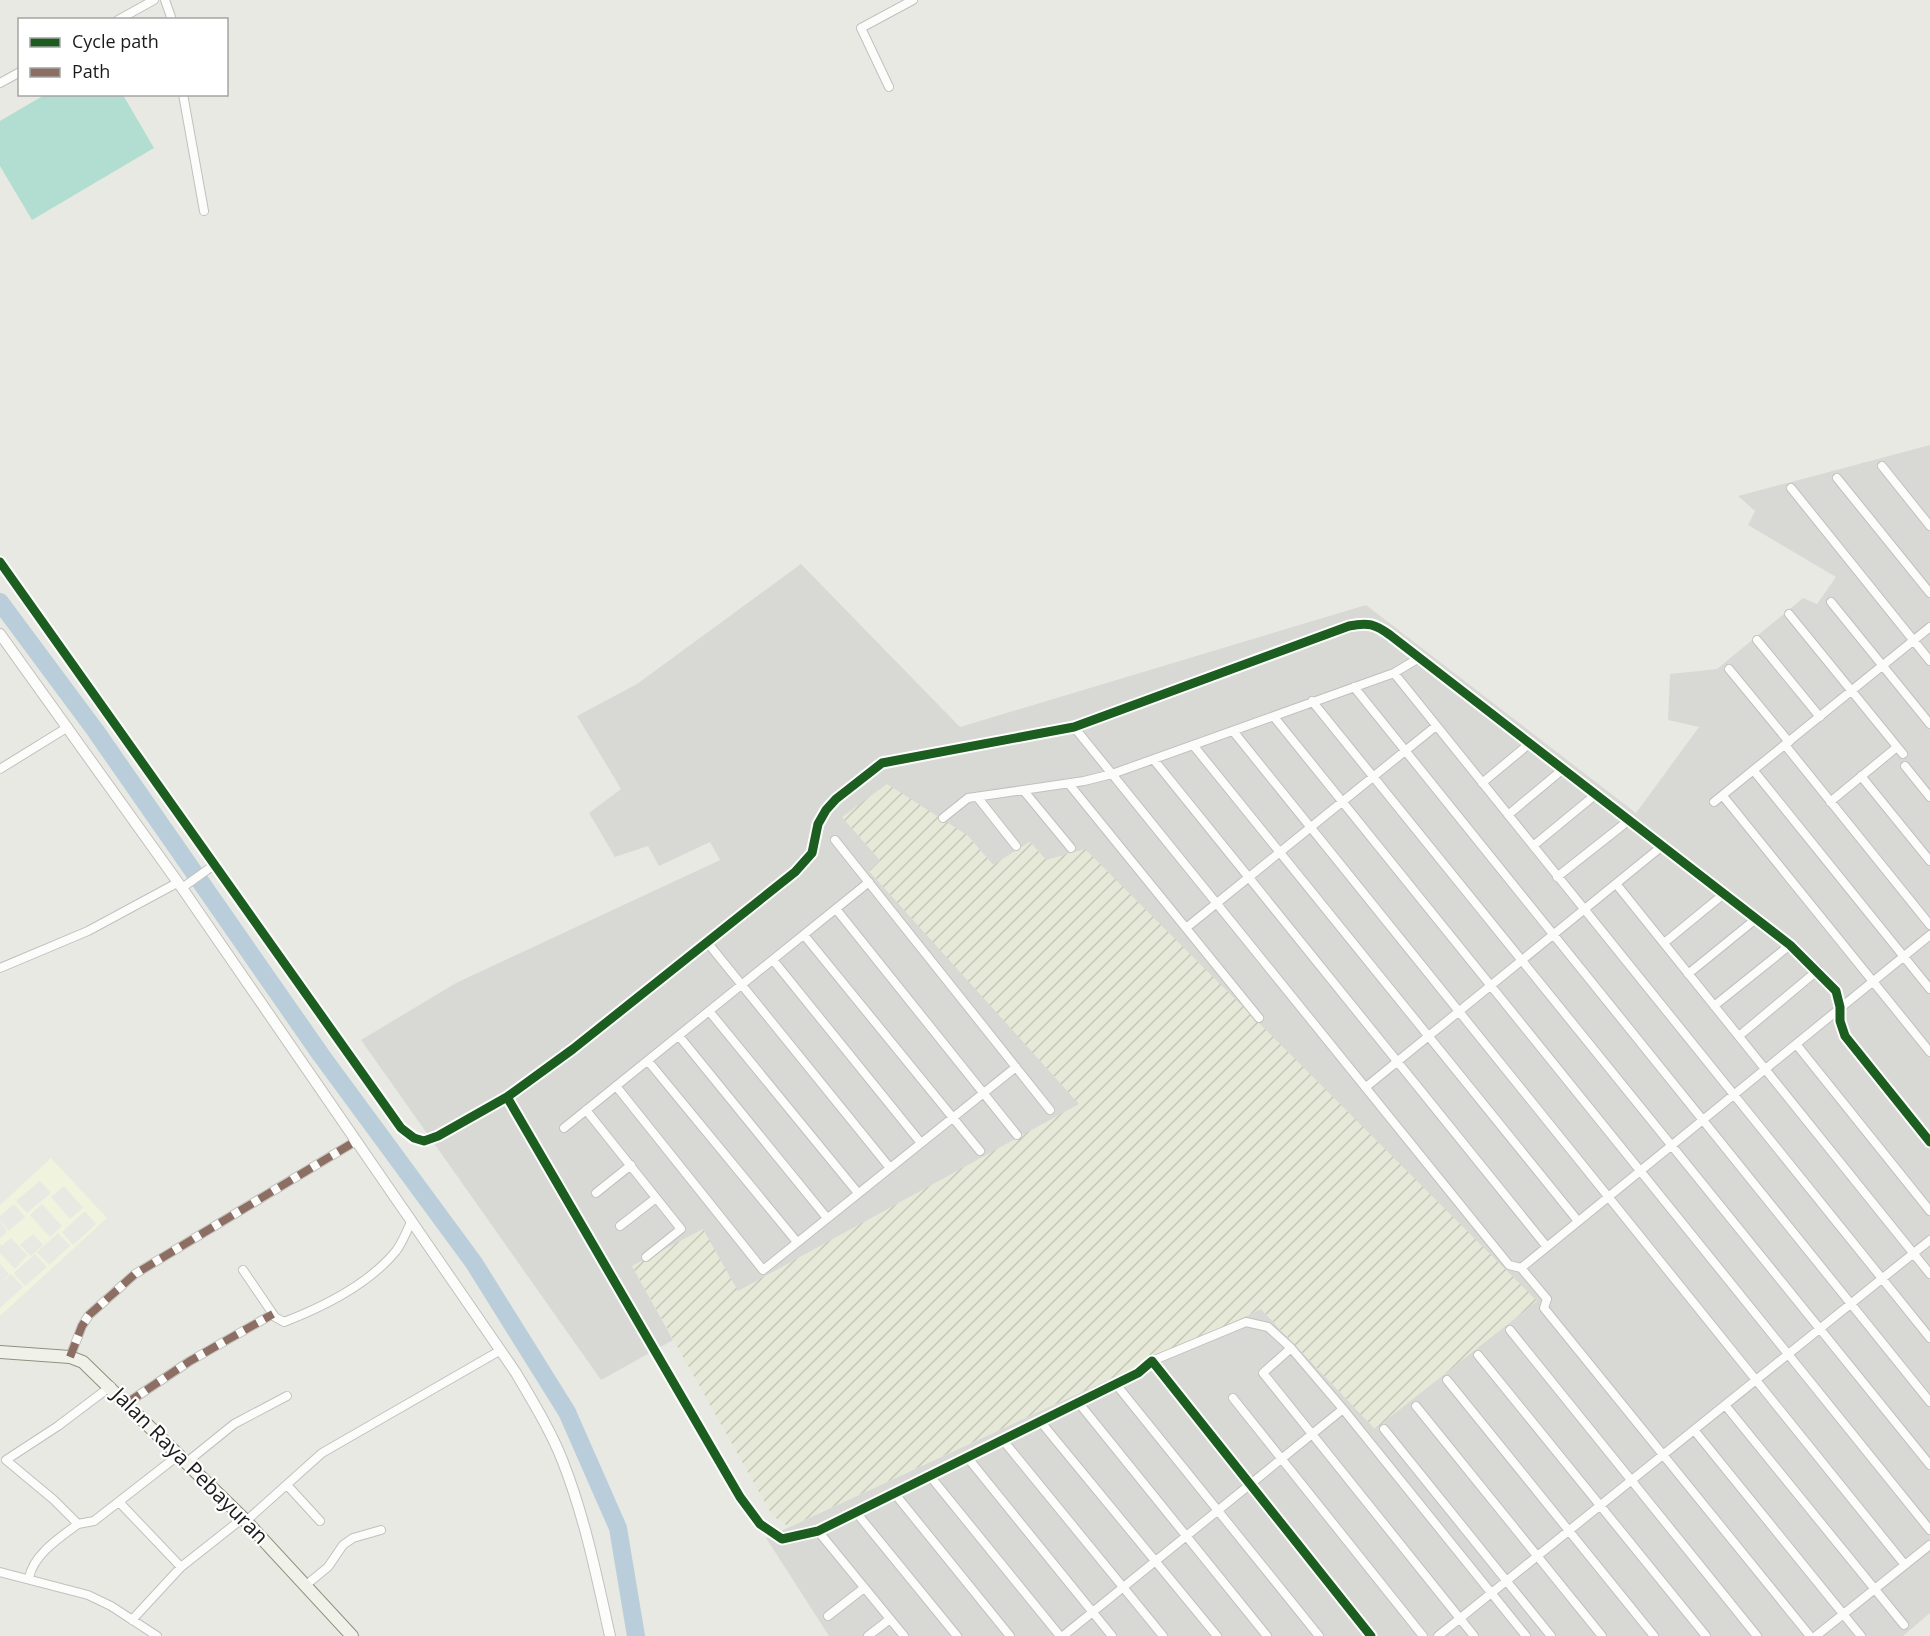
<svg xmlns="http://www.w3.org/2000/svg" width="1930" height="1636" viewBox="0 0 1930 1636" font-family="'Open Sans',sans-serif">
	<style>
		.residential { fill: #d8d8d5 }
		.education { fill: #f0f3de; fill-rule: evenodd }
		.farmland { fill: url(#farmland-furrows) }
		.pitch { fill: #b2ded2 }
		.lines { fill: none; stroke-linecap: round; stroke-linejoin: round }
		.river { stroke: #b9ceda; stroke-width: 18 }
		.minor-casing { stroke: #c0c0be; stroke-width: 10 }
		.tertiary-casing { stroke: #c0c0be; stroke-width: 12 }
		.secondary-casing { stroke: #8d917e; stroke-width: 14 }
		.minor { stroke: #fcfcfb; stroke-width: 8 }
		.tertiary { stroke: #fcfcfb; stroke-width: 10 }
		.secondary { stroke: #f0f2e9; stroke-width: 12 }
		.quiet { stroke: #8d6e63; stroke-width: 8; stroke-dasharray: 15 8; stroke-linecap: butt }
		.cycleway-casing { stroke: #fff; stroke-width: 13 }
		.cycleway { stroke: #1b5e20; stroke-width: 9 }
		.labels { text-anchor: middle; stroke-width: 4.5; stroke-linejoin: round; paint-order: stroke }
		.street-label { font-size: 21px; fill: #1b1b1b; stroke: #fff }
	</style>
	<defs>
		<pattern id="farmland-furrows" width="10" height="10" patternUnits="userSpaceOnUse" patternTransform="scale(1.5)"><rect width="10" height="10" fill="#e6e9d7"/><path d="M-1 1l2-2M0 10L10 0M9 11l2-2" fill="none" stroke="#c5c7b8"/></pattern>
	</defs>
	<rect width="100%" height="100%" fill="#e9e9e4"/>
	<path class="residential" d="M1930,445V1613L1903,1636H829L766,1538L1261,1309L1375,1429L1046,860L1030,842L993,865L967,835L843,818L880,860L869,871L1080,1104L737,1292L632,1266L673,1340L601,1380L361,1040L456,983L720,860L710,842L659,866L648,846L615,857L589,813L621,789L577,716L637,684L801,564L960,727L1366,605L1636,813L1699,727L1668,720L1670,674L1717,669L1803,598L1817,604L1836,577L1748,525L1755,511L1738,496Z"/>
	<path class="education" d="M51,1158L107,1218L0,1316V1308L23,1287L11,1274L0,1284L9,1274L0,1264V1253L15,1269L27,1255L11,1238L2,1246L0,1243V1238L7,1232L0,1220L9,1231L25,1217L14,1204L0,1216V1205ZM40,1181L51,1193L27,1213L16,1201ZM64,1186L83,1208L70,1219L51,1197ZM42,1204L62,1226L50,1237L30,1215ZM85,1211L96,1224L73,1245L62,1232ZM58,1233L70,1246L49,1265L37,1252ZM33,1234L43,1245L31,1256L20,1245ZM35,1254L47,1267L25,1286L14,1273Z"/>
	<path class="farmland" d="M887,784L967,835L993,865L1030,842L1046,860L1085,849L1537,1301L1375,1429L1261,1309L789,1527L772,1515L632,1266L703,1229L738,1291L1079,1104L869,871L880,860L842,817Z"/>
	<path class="pitch" d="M46,94L123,95L154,148L32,220L0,166V121Z"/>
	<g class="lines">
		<path class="river" d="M0,602L95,730L321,1055L474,1263L567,1412L618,1528L636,1636"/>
		<g class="minor-casing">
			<path id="minor" d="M165,0L172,20
				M118,20L154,0
				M0,83L20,72
				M889,87L861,28L913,0
				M183,94L204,211
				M1882,466L1930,526
				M1837,478L1930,593
				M1791,488L1930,661
				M0,562L401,1128L414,1138L424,1141L438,1136L507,1097L573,1049L795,872L812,853L818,824L826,810L836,799L882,763L1074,727L1349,626C1368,622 1375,624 1390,635L1790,945L1836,991L1840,1007V1021L1845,1036L1930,1142
				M1831,602L1930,724
				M1789,614L1903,754
				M1757,640L1820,717
				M1729,669L1789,742
				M1394,673L1930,1338
				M1354,687L1930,1402
				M1312,701L1930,1465
				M1274,717L1930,1530
				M1074,727L1509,1265L1521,1268L1930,935
				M1233,731L1905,1565
				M1193,745L1578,1221
				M1785,745L1930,925
				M1154,760L1547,1247
				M1905,766L1930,797
				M0,769L68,727
				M1754,771L1930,989
				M1861,776L1930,861
				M1482,783L1529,744
				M1069,784L1259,1018
				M1024,791L1071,848
				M1723,796L1930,1052
				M978,798L1016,846
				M1714,802L1930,627
				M1830,802L1897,747
				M1508,815L1562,770
				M943,818L968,798L1084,781L1112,774L1394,673L1419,658
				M835,840L1050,1110
				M1533,846L1595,795
				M1557,877L1628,821
				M1617,885L1930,1274
				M182,888L214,865
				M836,909L1017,1135
				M1186,928L1436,726
				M804,935L980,1151
				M707,942L890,1168
				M1664,943L1725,893
				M773,960L921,1143
				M0,968L88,931L177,883
				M1688,974L1757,918
				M1714,1006L1790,945
				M709,1011L858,1193
				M679,1036L827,1218
				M1739,1036L1818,970
				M1796,1044L1930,1211
				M648,1061L797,1242
				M616,1086L763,1270L1016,1067
				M1366,1087L1661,847
				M507,1097L740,1497L760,1524L782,1539L818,1531L1138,1373L1152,1361L1371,1636
				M586,1110L681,1229L646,1257
				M564,1128L869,882
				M596,1193L631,1165
				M620,1226L656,1198
				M1521,1268L1547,1299L1544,1308L1810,1636
				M243,1270L275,1317L284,1322C323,1307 369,1284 396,1251C402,1243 407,1231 411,1222
				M1510,1330L1757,1636
				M1291,1348L1263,1373L1474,1636
				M1478,1355L1706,1636
				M70,1357L82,1326L89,1315L135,1274L356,1141
				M1152,1361L1246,1322L1268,1327L1291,1348L1343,1409L1526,1636
				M1447,1380L1654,1636
				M1115,1383L1319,1636
				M111,1386L58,1426L6,1460L54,1500L78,1524L94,1521L180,1454
				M1233,1398L1423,1636
				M1078,1402L1267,1636
				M127,1403L190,1361L273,1314
				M1725,1405L1904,1625
				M1416,1406L1602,1636
				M1040,1421L1217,1636
				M1384,1429L1551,1636
				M1694,1430L1861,1636
				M1002,1439L1163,1636
				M967,1457L1112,1636
				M187,1462L234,1424L287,1396
				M930,1476L1060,1636
				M287,1485L320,1521
				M895,1494L1010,1636
				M120,1503L181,1567
				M855,1511L957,1636
				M246,1521L322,1453L501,1350
				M818,1531L904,1636
				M0,1572L88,1595L111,1606L157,1636
				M29,1578C33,1555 59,1538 78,1524
				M306,1585L328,1567L343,1545L353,1538L381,1530
				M828,1616L864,1588
				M132,1620L181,1567L243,1518
				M868,1636L890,1619
				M1063,1636L1343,1409
				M1438,1636L1930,1240
				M1816,1636L1930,1545"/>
		</g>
		<g class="tertiary-casing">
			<path id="tertiary" d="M0,634L182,888L516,1373C533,1402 551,1431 563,1462C585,1518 597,1578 610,1636"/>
		</g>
		<g class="secondary-casing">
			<path id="secondary" d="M0,1352L70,1357L83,1362L243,1518L352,1636"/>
		</g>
		<use href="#minor" class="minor"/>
		<use href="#tertiary" class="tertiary"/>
		<use href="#secondary" class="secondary"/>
		<path class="quiet" d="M70,1357L82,1326L89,1315L135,1274L356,1141
			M127,1403L190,1361L273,1314"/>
		<g class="cycleway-casing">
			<path id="cycleway" d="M0,562L401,1128L414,1138L424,1141L438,1136L507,1097L573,1049L795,872L812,853L818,824L826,810L836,799L882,763L1074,727L1349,626C1368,622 1375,624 1390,635L1790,945L1836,991L1840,1007V1021L1845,1036L1930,1142
				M507,1097L740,1497L760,1524L782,1539L818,1531L1138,1373L1152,1361L1371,1636"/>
		</g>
		<use href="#cycleway" class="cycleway"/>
	</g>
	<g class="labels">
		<g class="street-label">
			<text transform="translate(190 1466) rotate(45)" y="7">Jalan Raya Pebayuran</text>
		</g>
	</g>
	<rect x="18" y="18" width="210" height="78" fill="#ffffff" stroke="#a4a4a4" stroke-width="1.5"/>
	<rect x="30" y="38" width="30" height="9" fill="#1b5e20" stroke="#a4a4a4" stroke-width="1.5"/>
	<text x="72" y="48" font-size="18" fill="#1b1b1b">Cycle path</text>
	<rect x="30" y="68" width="30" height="9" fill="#8d6e63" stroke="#a4a4a4" stroke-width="1.5"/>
	<text x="72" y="78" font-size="18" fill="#1b1b1b">Path</text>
</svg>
